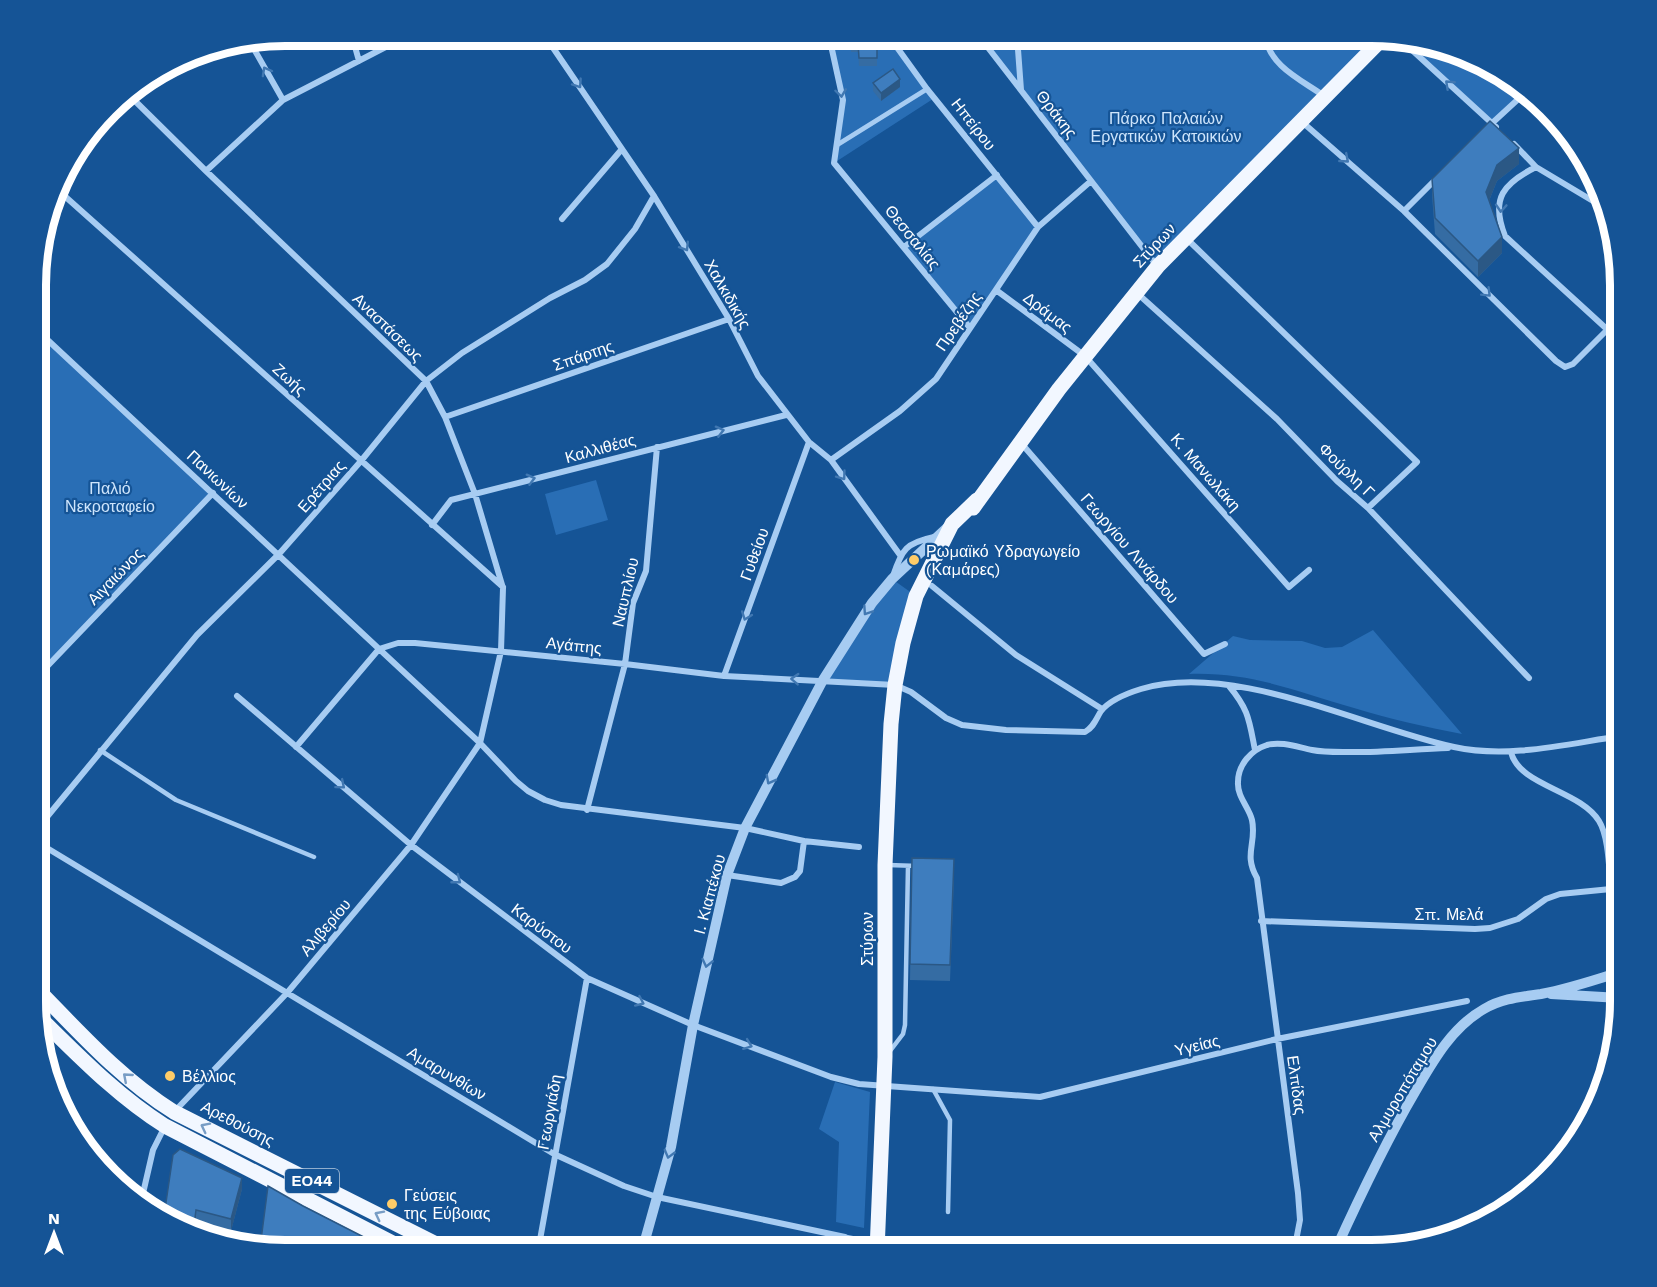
<svg xmlns="http://www.w3.org/2000/svg" width="1657" height="1287" viewBox="0 0 1657 1287" font-family="'Work Sans',sans-serif">
	<style>
		.green { fill: #296eb5 }
		.lines { fill: none; stroke-linecap: round; stroke-linejoin: round }
		.service { stroke: #a7ccf2; stroke-width: 4.5 }
		.pedestrian { stroke: #a7ccf2; stroke-width: 5 }
		.minor { stroke: #a7ccf2; stroke-width: 6 }
		.tertiary { stroke: #a7ccf2; stroke-width: 10 }
		.primary { stroke: #f2f7ff; stroke-width: 15 }
		.wall { fill: #356ca3 }
		.shaded-wall { fill: #2b5885 }
		.building { fill: #3e7dbe; stroke: #2b5885; stroke-width: 1.5 }
		.oneway { stroke: #4178b2 }
		.oneway2 { stroke: #789dc5 }
		.poi-dot { fill: #ffcc68; stroke: #155496; stroke-width: 2 }
		.labels { text-anchor: middle; stroke-width: 4.5; stroke-linejoin: round; paint-order: stroke }
		.shield { fill: #155496; stroke: #b9cce0; stroke-width: 1.5 }
		.shield-label { font-size: 15px; font-weight: bold; fill: #fff }
		.street-label { font-size: 16px; fill: #fff; stroke: #155496 }
		.park-label { font-size: 16px; fill: #cee5fc; stroke: #155496 }
		.poi-label { font-size: 16px; fill: #fff; stroke: #155496; text-anchor: start }
		.rim { fill: none; stroke: #fff; stroke-width: 8 }
	</style>
	<rect width="100%" height="100%" fill="#155496"/>
	<path class="green" d="M829,36H896V46L936,97L834,163L843,100Z
		M979,36L1384,37L1158,266Z
		M1401,40L1467,55L1526,92L1492,123Z
		M997,175L1038,227L970,328L904,247Z
		M38,331L213,493L37,677Z
		M596,480L608,520L556,535L545,494Z
		M892,579L916,596L895,685L823,680Z
		M1373,630L1462,734C1425,727 1390,719 1354,708C1296,691 1251,672 1189,674L1233,636L1250,640L1302,641L1325,648L1342,647Z
		M835,1082L870,1092L864,1228L836,1222L839,1142L819,1129Z"/>
	<g class="lines">
		<path class="service" d="M100,750L176,800L314,857
			M888,865L918,866
			M890,1051L903,1034L905,1025L908,866
			M933,1089L950,1120L948,1212"/>
		<path class="pedestrian" d="M837,145L927,89
			M845,1237L876,1243"/>
		<path class="minor" d="M352,36L359,61
			M545,36L654,196L729,319L758,376L809,442L831,460L900,555
			M829,36L843,100L834,163L970,328
			M896,36V46L927,89L1038,227
			M979,36L1157,266
			M1017,36L1021,90
			M1265,36C1270,67 1302,80 1324,96
			M1401,40L1496,127
			M250,42L283,100
			M128,94L206,171L426,381L445,417L475,494L503,588L501,651L480,743L411,845L287,993L174,1112
			M1301,121L1404,211L1556,361L1565,367L1573,364L1621,316
			M1489,126L1526,92
			M1514,144L1536,167L1603,207
			M1536,167C1504,183 1490,198 1505,236L1621,342
			M206,171L283,100L407,36
			M59,191L503,587
			M1404,211L1437,178
			M562,219L622,149
			M1186,238L1417,462L1368,508
			M904,247L997,175
			M996,290L1085,356L1289,587L1309,570
			M1138,294L1277,419L1337,481L1368,508L1529,678
			M38,331L480,743L516,781L528,791L545,800L561,805L745,828L804,841L800,871L795,877L781,883L727,875
			M445,417L729,319
			M1021,443L1204,654L1225,644
			M831,460L900,411L936,379L1038,227L1091,181
			M432,525L451,500L786,415
			M893,576C902,549 906,543 934,537
			M932,586L1016,655L1102,709
			M724,676L809,442
			M37,677L213,493
			M1229,686C1249,710 1249,720 1255,750
			M237,696L411,845L587,978L693,1025L831,1077L859,1084L1040,1097L1277,1039L1467,1001
			M296,747L379,649L398,643H415L625,664L724,676L895,685L911,692L946,718L962,725L1006,730L1085,732C1094,727 1096,719 1101,711C1110,700 1128,693 1141,689C1233,661 1362,727 1454,747C1509,759 1566,744 1621,736
			M587,810L625,664L633,603L646,571L657,447
			M37,829L197,635L279,554L361,461L426,381L462,353L550,298L585,280L607,264L635,229L654,196
			M804,841L859,847
			M37,842L554,1154L624,1186L657,1197L845,1237
			M1261,921L1475,929L1490,928L1518,919L1546,899L1560,894L1611,889C1609,870 1609,837 1599,821C1580,790 1519,786 1511,752
			M1613,974L1619,978L1620,985
			M141,1202L153,1150L165,1126
			M538,1251L587,978
			M1294,1251L1300,1220L1298,1193L1257,878C1243,854 1257,843 1252,820C1249,807 1237,797 1238,782C1238,765 1251,750 1267,745C1281,741 1297,747 1312,750C1322,752 1333,752 1343,752C1378,753 1414,749 1448,748"/>
		<path class="tertiary" d="M1551,994L1620,998
			M642,1251L671,1147L693,1025L727,875L745,828L823,680L872,603L892,579L949,526
			M1335,1251C1360,1196 1385,1143 1415,1092C1433,1061 1452,1027 1484,1009C1503,998 1521,997 1541,994C1568,989 1595,980 1620,972"/>
		<path class="primary" d="M973,508L1059,389L1158,266L1384,37
			M37,989C80,1033 121,1079 174,1112L450,1251
			M37,1015C78,1055 116,1095 165,1126L408,1251
			M877,1251L885,1057V865L891,724L895,685L903,643L916,596L952,524L977,500"/>
	</g>
	<path class="wall" d="M851,36H877V66H859L858,52H851Z
		M873,83L900,87L881,101L873,91Z
		M1519,164L1497,181L1489,201L1502,253L1478,277L1435,234L1432,195V179Z
		M912,858L954,875L950,981L910,980Z
		M242,1189L231,1231L196,1221L164,1216Z"/>
	<path class="shaded-wall" d="M900,79V87L881,101V93Z
		M1519,148V164L1497,181L1486,208V192L1497,165Z
		M1502,237V253L1478,277V261Z
		M242,1178V1189L231,1231V1219Z
		M196,1210V1221L195,1233H193Z"/>
	<path class="building" d="M851,36H877V58H859L858,44H851Z
		M893,69L900,79L881,93L873,83Z
		M1490,121L1519,148L1497,165L1486,192L1502,237L1478,261L1435,218L1432,179Z
		M912,858L954,859L950,965L910,964Z
		M180,1149L242,1178L231,1219L196,1210L193,1233L190,1232L164,1216L173,1155Z
		M268,1186L303,1206L391,1251L269,1250L260,1248Z"/>
	<defs><path id="oneway-chevron" d="M-2-3.5L2.5 0L-2 3.5" fill="none" stroke-width="1.6" stroke-linecap="round" stroke-linejoin="round" transform="scale(1.5)"/></defs>
	<g class="oneway">
		<use href="#oneway-chevron" transform="translate(266 71) rotate(-119)"/>
		<use href="#oneway-chevron" transform="translate(578 84) rotate(56)"/>
		<use href="#oneway-chevron" transform="translate(1449 84) rotate(-137)"/>
		<use href="#oneway-chevron" transform="translate(841 93) rotate(82)"/>
		<use href="#oneway-chevron" transform="translate(1345 159) rotate(41)"/>
		<use href="#oneway-chevron" transform="translate(1501 208) rotate(94)"/>
		<use href="#oneway-chevron" transform="translate(685 247) rotate(58)"/>
		<use href="#oneway-chevron" transform="translate(1487 293) rotate(45)"/>
		<use href="#oneway-chevron" transform="translate(720 431) rotate(-14)"/>
		<use href="#oneway-chevron" transform="translate(842 476) rotate(54)"/>
		<use href="#oneway-chevron" transform="translate(531 479) rotate(-15)"/>
		<use href="#oneway-chevron" transform="translate(867 611) rotate(124)"/>
		<use href="#oneway-chevron" transform="translate(746 616) rotate(110)"/>
		<use href="#oneway-chevron" transform="translate(795 679) rotate(-177)"/>
		<use href="#oneway-chevron" transform="translate(770 780) rotate(118)"/>
		<use href="#oneway-chevron" transform="translate(341 785) rotate(40)"/>
		<use href="#oneway-chevron" transform="translate(457 880) rotate(38)"/>
		<use href="#oneway-chevron" transform="translate(707 963) rotate(103)"/>
		<use href="#oneway-chevron" transform="translate(640 1002) rotate(24)"/>
		<use href="#oneway-chevron" transform="translate(748 1045) rotate(21)"/>
		<use href="#oneway-chevron" transform="translate(669 1154) rotate(105)"/>
	</g>
	<g class="oneway2">
		<use href="#oneway-chevron" transform="translate(127 1077) rotate(-139)"/>
		<use href="#oneway-chevron" transform="translate(205 1127) rotate(-153)"/>
		<use href="#oneway-chevron" transform="translate(379 1215) rotate(-153)"/>
	</g>
	<g class="poi-dot">
		<circle cx="914" cy="560" r="6"/>
		<circle cx="170" cy="1076" r="6"/>
		<circle cx="392" cy="1204" r="6"/>
	</g>
	<g class="labels">
		<rect class="shield" x="285" y="1169" width="54" height="24" rx="4.5"/>
		<g class="shield-label">
			<text x="312" y="1186">ΕΟ44</text>
		</g>
		<g class="street-label">
			<text transform="translate(1057 114) rotate(52)" y="6">Θράκης</text>
			<text transform="translate(974 124) rotate(52)" y="6">Ηπείρου</text>
			<text transform="translate(913 237) rotate(51)" y="6">Θεσσαλίας</text>
			<text transform="translate(1154 245) rotate(-47)" y="6">Στύρων</text>
			<text transform="translate(728 294) rotate(60)" y="6">Χαλκιδικής</text>
			<text transform="translate(1048 312) rotate(37)" y="6">Δράμας</text>
			<text transform="translate(958 321) rotate(-56)" y="6">Πρεβέζης</text>
			<text transform="translate(388 327) rotate(44)" y="6">Αναστάσεως</text>
			<text transform="translate(583 355) rotate(-19)" y="6">Σπάρτης</text>
			<text transform="translate(290 379) rotate(42)" y="6">Ζωής</text>
			<text transform="translate(600 448) rotate(-15)" y="6">Καλλιθέας</text>
			<text transform="translate(1347 470) rotate(44)" y="6">Φούρλη Γ</text>
			<text transform="translate(1206 472) rotate(49)" y="6">Κ. Μανωλάκη</text>
			<text transform="translate(218 479) rotate(43)" y="6">Πανιωνίων</text>
			<text transform="translate(321 486) rotate(-49)" y="6">Ερέτριας</text>
			<text transform="translate(1130 548) rotate(49)" y="6">Γεωργίου Λινάρδου</text>
			<text transform="translate(754 554) rotate(-70)" y="6">Γυθείου</text>
			<text transform="translate(115 576) rotate(-46)" y="6">Αιγαιώνος</text>
			<text transform="translate(625 592) rotate(-77)" y="6">Ναυπλίου</text>
			<text transform="translate(574 645) rotate(6)" y="6">Αγάπης</text>
			<text transform="translate(709 894) rotate(-75)" y="6">Ι. Κιαπέκου</text>
			<text x="1449" y="920">Σπ. Μελά</text>
			<text transform="translate(325 927) rotate(-50)" y="6">Αλιβερίου</text>
			<text transform="translate(542 928) rotate(37)" y="6">Καρύστου</text>
			<text transform="translate(867 939) rotate(-90)" y="6">Στύρων</text>
			<text transform="translate(1197 1045) rotate(-14)" y="6">Υγείας</text>
			<text transform="translate(447 1073) rotate(31)" y="6">Αμαρυνθίων</text>
			<text transform="translate(1297 1085) rotate(82)" y="6">Ελπίδας</text>
			<text transform="translate(1402 1089) rotate(-59)" y="6">Αλμυροπόταμου</text>
			<text transform="translate(549 1112) rotate(-80)" y="6">Γεωργιάδη</text>
			<text transform="translate(238 1123) rotate(27)" y="6">Αρεθούσης</text>
		</g>
		<g class="park-label">
			<text x="1166" y="124">Πάρκο Παλαιών<tspan x="1166" dy="18">Εργατικών Κατοικιών</tspan></text>
			<text x="110" y="494">Παλιό<tspan x="110" dy="18">Νεκροταφείο</tspan></text>
		</g>
		<g class="poi-label">
			<text x="926" y="557">Ρωμαϊκό Υδραγωγείο<tspan x="926" dy="18">(Καμάρες)</tspan></text>
			<text x="182" y="1082">Βέλλιος</text>
			<text x="404" y="1201">Γεύσεις<tspan x="404" dy="18">της Εύβοιας</tspan></text>
		</g>
	</g>
	<path d="M0 0H1657V1287H0ZM285 46H1371A239 239 0 0 1 1610 285V1001A239 239 0 0 1 1371 1240H285A239 239 0 0 1 46 1001V285A239 239 0 0 1 285 46Z" fill="#155496" fill-rule="evenodd"/>
	<path class="rim" d="M285 46H1371A239 239 0 0 1 1610 285V1001A239 239 0 0 1 1371 1240H285A239 239 0 0 1 46 1001V285A239 239 0 0 1 285 46Z"/>
	<g transform="translate(54 1233)" stroke="#155496" stroke-width="4.5" paint-order="stroke">
	<path d="M0-4.5L10 22L0 15L-10 22Z" fill="#ffffff"/>
	<text y="-9" font-size="16" font-weight="bold" text-anchor="middle" fill="#ffffff">N</text>
	</g>
</svg>
